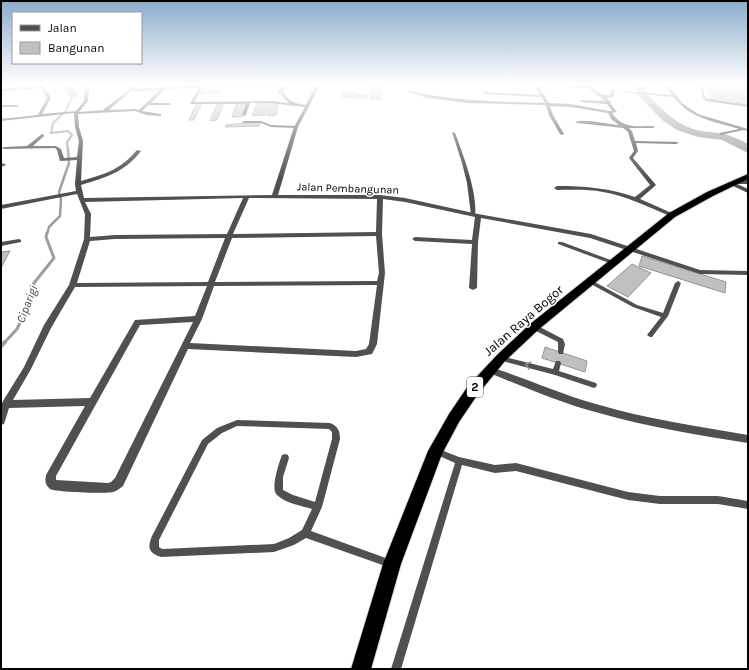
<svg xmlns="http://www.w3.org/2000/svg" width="749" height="670" viewBox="0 0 749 670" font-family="Karla,sans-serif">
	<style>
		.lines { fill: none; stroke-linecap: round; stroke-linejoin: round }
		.stream-far3 { stroke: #9e9e9e; stroke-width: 2 }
		.stream-far2 { stroke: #9e9e9e; stroke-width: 2.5 }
		.stream-far1 { stroke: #9e9e9e; stroke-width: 3 }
		.stream { stroke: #9e9e9e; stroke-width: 4 }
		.river { fill: #9e9e9e; fill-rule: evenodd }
		.building { fill: #c0c0c0; stroke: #949494 }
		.highway-casing { stroke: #dbdbdb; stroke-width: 2 }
		.lane { fill: #505050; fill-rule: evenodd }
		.street { fill: #505050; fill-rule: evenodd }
		.highway { fill: #000; fill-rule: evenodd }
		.oneway { stroke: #969696 }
		.labels { text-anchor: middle; stroke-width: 3; stroke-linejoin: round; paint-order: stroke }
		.far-street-label { font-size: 11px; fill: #000; stroke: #fff }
		.far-water-label { font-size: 12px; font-style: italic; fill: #3f3f3f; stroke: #fff }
		.shield { fill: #fff; stroke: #4c4c4c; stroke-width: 1 }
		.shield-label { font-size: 12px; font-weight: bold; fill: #000 }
		.street-label { font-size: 13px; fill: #000; stroke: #fff }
	</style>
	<rect width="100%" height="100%" fill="#fff"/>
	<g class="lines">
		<path class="stream-far3" d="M68,150L67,142L72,135L68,131L51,133L53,123L66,111L73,95"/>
		<path class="stream-far2" d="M47,234L49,227L60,216L61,199L59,192L69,163L68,149"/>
		<path class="stream-far1" d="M4,343L17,329L26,310L34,283L54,258L46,237L47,233"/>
		<path class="stream" d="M1,346L5,342"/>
		<path class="river" d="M62,85H72L78,95L76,97H70Z
			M636,85H646V92C661,109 678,127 701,131C707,132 713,132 719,133C730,135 739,139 748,144V153L722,140L698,137L677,130L662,120L638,95Z"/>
	</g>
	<path class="building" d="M706,85H748V105L711,100Z
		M372,86H381L380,100L370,99Z
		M220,90L219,93L200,94L202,91Z
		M344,92H354L353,94L368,95L367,98L342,97Z
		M269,102L266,115L252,116L257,103Z
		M271,102H278L276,115L268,116Z
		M224,103L217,120L210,121L217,104Z
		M237,103H247L242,117H232Z
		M196,105H201L194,120H189Z
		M260,122L259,126L225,127L226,125Z
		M10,251L1,268V252Z
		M642,256L726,282L725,293L639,266Z
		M632,264L651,273L628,297L607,286Z
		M545,347L587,361L585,372L542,358Z"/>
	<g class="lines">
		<g class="highway-casing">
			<path id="highway" d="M748,174V179L713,196L675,217L538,330L505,361L478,394L459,422L442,454L401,564L371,669H351L383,564L428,451L449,414L468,386L497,355L530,324L669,213L707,192Z"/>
		</g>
		<path class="lane" d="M700,85H702L705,98L708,99L748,105V107L706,101L703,98Z
			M244,121H261L271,125L296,126L298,127L296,128L271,127L261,123H243L242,122Z
			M452,132L455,133C463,154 478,194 475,216H471V215L467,183L462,163Z
			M558,242H562L616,262L617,263L616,264H612L558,244Z
			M591,280L637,305L663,313L675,283L678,281L681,283L668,316L652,337H650L647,335L661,317L633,307L589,283L588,282Z
			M532,325H536L563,339L565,344L563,354H559L558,352V342L532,329L531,327Z
			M499,356H501L553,369L556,361H560L561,363L559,371L596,383L597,385L596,387L594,388L555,375L499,360L498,358Z
			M237,420L330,423C338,426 340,431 340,439L322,507L311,531L394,561L395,564L394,567L391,568L306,538L294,545L274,552L161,557C149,553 147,548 152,536L202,440L217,428ZM237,426L329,429L332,432V439L315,502L293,495L283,490V477L289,458L288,455L285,454L282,455C279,463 270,489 277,495C285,503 302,506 312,509L302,530L289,538L274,544L162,549L159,547V540L208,444L222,433Z
			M436,448L459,457L495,465L516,463L628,492L660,496H718L748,501V509L718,504H660L628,500L516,471L495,473L462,465L401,669H391L455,463L433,453L432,451L433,449Z"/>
		<path class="street" d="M39,85H43L51,98L42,114L76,111L84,101L85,85H89L88,101L79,112L103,110L134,86L136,87L134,89L203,85H288L282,92C291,101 292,103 306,105L316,85H320L298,127L278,195H380L405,198L478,214L591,234L700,270L748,271V275L700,274L590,238L481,218L478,242L477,288L473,290L469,288L472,244L415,241L412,239L415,237L472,240L475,217L405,202L383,199L382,234L385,273L377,344L372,354L356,357L188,349L123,486C119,489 117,491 113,492C106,494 55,492 50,489C45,485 45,481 46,475L85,406L9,408L4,424L1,425V405L3,401L24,367L44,325L69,285L84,239L85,214L77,194L1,209V205L76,191L75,184L77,160L60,161L57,150L55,148L4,149L2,148L4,147L27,146L42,134L44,135V136L33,146H56L61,149L64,158L77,157L79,141L75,127L74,113L1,121V119L38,115L47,98L41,88L3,91L2,89L40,86ZM203,87H282L278,92L289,103L270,101L194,102ZM199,88L190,104H246L242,115L244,116L246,115L250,103H270L305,107L294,127L272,195L84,198L81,185C106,177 124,173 141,151L137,150C120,170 105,174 81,181L83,141L79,127L78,114L135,111L146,115L160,116H161V114L142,111L148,105H171L170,103H151L165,89ZM160,90L139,110L135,109L109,110L131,91ZM243,198L227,234L115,235L90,237L91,214L85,202ZM249,198L377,199L376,232L233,234ZM376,236L379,273L377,281L215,282L232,238ZM225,238L208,282L77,283L90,241L115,239ZM377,285L369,344L366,349L356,351L190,343L202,319L214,286ZM207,286L195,316L135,320L90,398L13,400L31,369L51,328L75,287ZM193,322L115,478L111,482L108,483L56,480V476L140,325Z
			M534,85H538L549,103L571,104L609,111H612L607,104L580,102L581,100L605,101C601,96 594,94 589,88H569L567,87L590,85C596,92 602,96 611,95V89L614,88V97L606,98L611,102V104L617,112L612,113C623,129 636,126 653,126L655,127L653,128H629L632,131L635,141L678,142V143L676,144L636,143L638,151L633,158L656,185L640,199L674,214V216H670C648,207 627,196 603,192C588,189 572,190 557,190L554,188L557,186C584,186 609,188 635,197L650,185L629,158L634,151L628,132L623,128L577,123L575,122C584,118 608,124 619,125L612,120L608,113L571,107L550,106L553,115L564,134L562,135L560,134L549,115L546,105L467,103L429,98L408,92L410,91C455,101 500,102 545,103L542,97L484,94L482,93L484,92L540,95Z
			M664,85H668L682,103L698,114L748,129V131L744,130L720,135V133L739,129C714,121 690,119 674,97L621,92L623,91L672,95Z
			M1,105H17L19,106L17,107H1Z
			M1,163L5,164L6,165L1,167Z
			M735,180H748V184H737L748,189V193L731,185V183Z
			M19,239L21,240V242L1,246V242Z
			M490,367C526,378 560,394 596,404C646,419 697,426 748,435V443C698,435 648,427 599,413C560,403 524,387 487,372L486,370L487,368Z"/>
		<use href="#highway" class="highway"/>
	</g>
	<defs><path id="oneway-chevron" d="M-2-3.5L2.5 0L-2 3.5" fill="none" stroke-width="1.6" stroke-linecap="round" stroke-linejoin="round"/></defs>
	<use class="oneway" href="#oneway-chevron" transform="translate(528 365) rotate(-165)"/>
	<linearGradient id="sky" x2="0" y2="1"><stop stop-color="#8aabca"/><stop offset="0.47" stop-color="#fff"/><stop offset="1" stop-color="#fff" stop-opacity="0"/></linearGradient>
	<rect width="749" height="179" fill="url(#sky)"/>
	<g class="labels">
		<g class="far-street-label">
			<text transform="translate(348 188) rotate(2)" y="4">Jalan Pembangunan</text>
		</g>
		<g class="far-water-label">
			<text transform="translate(27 304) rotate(-69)" y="4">Ciparigi</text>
		</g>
		<rect class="shield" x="467" y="377" width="16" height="20" rx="3"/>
		<g class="shield-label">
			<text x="475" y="391">2</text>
		</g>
		<g class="street-label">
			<text transform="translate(523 320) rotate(-41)" y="5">Jalan Raya Bogor</text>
		</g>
	</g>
	<rect width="749" height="670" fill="none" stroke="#000000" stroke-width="4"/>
	<rect x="12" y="12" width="130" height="52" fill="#ffffff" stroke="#999999"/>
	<rect x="20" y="25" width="20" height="6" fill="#505050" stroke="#999999"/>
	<text x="48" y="32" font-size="12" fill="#000000">Jalan</text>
	<rect x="20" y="42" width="20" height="12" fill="#c0c0c0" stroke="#999999"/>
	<text x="48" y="52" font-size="12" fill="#000000">Bangunan</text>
</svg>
